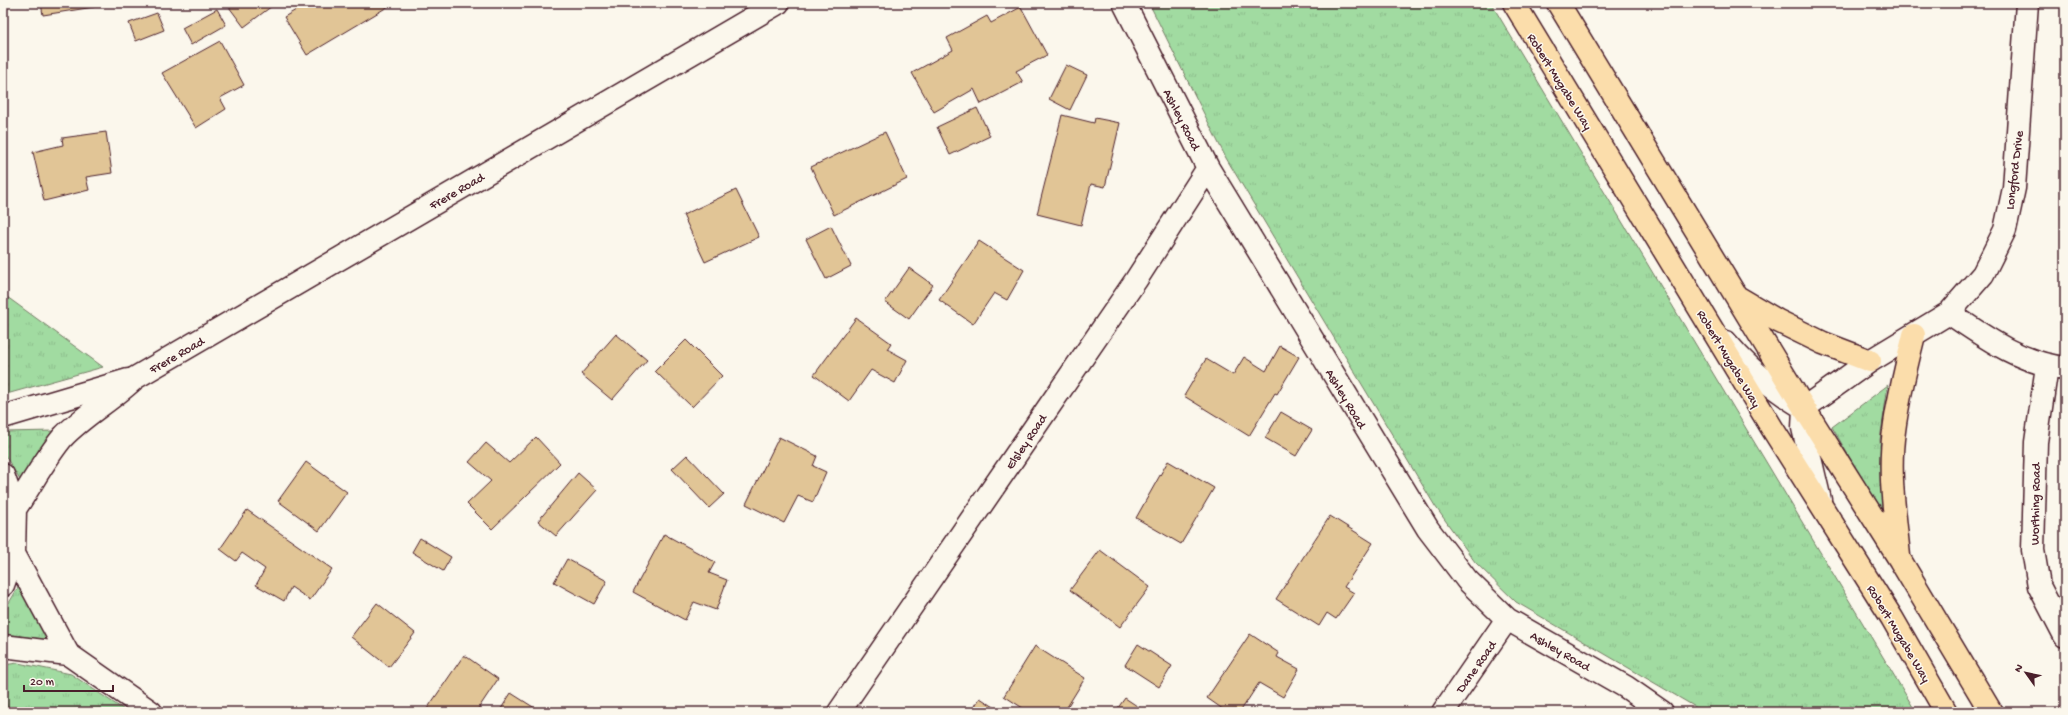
<svg xmlns="http://www.w3.org/2000/svg" width="2068" height="715" viewBox="0 0 2068 715" font-family="'Gochi Hand',sans-serif">
	<style>
		.grass { fill: url(#grass-tufts); stroke: #767d66 }
		.building { fill: #e1c596; stroke: #4a1f2b }
		.lines { fill: none; stroke-linecap: round; stroke-linejoin: round }
		.minor-casing { stroke: #4a1f2b; stroke-width: 25 }
		.major-casing { stroke: #4a1f2b; stroke-width: 25 }
		.minor { stroke: #fbf7ec; stroke-width: 22 }
		.major { stroke: #fbddab; stroke-width: 22 }
		.labels { text-anchor: middle; stroke-width: 3; stroke-linejoin: round; paint-order: stroke }
		.street-label { font-size: 13px; fill: #4a1f2b; stroke: #fbf7ec }
	</style>
	<defs>
		<pattern id="grass-tufts" width="24" height="20" patternUnits="userSpaceOnUse"><rect width="24" height="20" fill="#a1dba1"/><path d="M3 7l-1-3M5 7V3M7 7l1-3M15 17l-1-3M17 17v-4M19 17l1-3" fill="none" stroke="#8cbc8b"/></pattern>
	</defs>
	<rect width="100%" height="100%" fill="#fbf7ec"/>
	<filter id="ink" filterUnits="userSpaceOnUse"><feTurbulence type="fractalNoise" baseFrequency=".025" numOctaves="2"/><feDisplacementMap in="SourceGraphic" scale="8" xChannelSelector="R" yChannelSelector="G"/><feConvolveMatrix kernelMatrix="1 2 1 2 8 2 1 2 1" color-interpolation-filters="sRGB"/></filter>
	<g filter="url(#ink)">
		<path class="grass" d="M1149,3H1491L1916,712H1704L1516,602L1475,562L1435,506L1226,158Z
			M3,294L103,367L3,395Z
			M1888,385L1880,440L1887,522L1832,427Z
			M54,431L20,480L3,452V432Z
			M19,586L50,640L3,634V613Z
			M18,663L71,674L127,712H3V665Z"/>
		<path class="building" d="M41,3H93L94,7L43,15Z
			M226,3H276L244,27Z
			M308,3H394L307,55L284,17Z
			M1021,7L1047,55L1016,71L1023,82L981,104L974,89L934,112L912,73L953,50L947,38L987,16L991,23Z
			M217,9L226,25L191,45L182,28Z
			M157,13L164,30L136,41L129,23Z
			M220,41L244,85L220,98L226,109L196,128L162,73Z
			M1066,65L1087,75L1070,110L1049,99Z
			M977,108L990,136L950,155L937,127Z
			M1062,115L1094,123L1095,118L1120,123L1105,187L1091,184L1081,225L1037,214Z
			M106,132L112,173L86,177L89,190L44,201L33,152L63,145L62,138Z
			M885,132L907,179L834,215L811,167Z
			M736,190L759,237L705,262L683,215Z
			M831,226L851,266L826,279L806,239Z
			M979,241L1024,270L1007,300L994,293L973,324L939,300Z
			M909,268L933,285L909,319L885,302Z
			M856,318L891,343L887,349L907,360L895,383L871,370L849,401L814,375Z
			M616,334L647,360L612,400L581,374Z
			M686,340L722,376L692,407L655,371Z
			M1280,346L1299,357L1277,394L1275,393L1249,436L1184,396L1206,359L1233,375L1244,357L1266,371Z
			M1281,412L1312,430L1296,456L1265,438Z
			M536,437L560,463L492,529L467,504L491,481L469,462L486,443L509,463Z
			M779,437L817,456L813,466L826,472L813,502L798,496L784,523L746,504Z
			M687,455L724,494L709,508L672,469Z
			M1168,461L1214,488L1181,544L1136,518Z
			M306,462L347,492L319,531L278,501Z
			M578,473L597,490L556,536L538,521Z
			M247,510L332,569L310,600L291,587L284,601L256,585L265,569L242,553L236,561L220,549Z
			M1330,516L1373,543L1344,587L1354,593L1336,619L1327,613L1319,626L1276,599Z
			M664,534L715,562L709,573L727,580L716,610L694,602L685,620L633,592Z
			M420,538L451,557L443,571L412,552Z
			M1100,550L1150,587L1120,627L1070,590Z
			M567,559L607,581L594,604L554,582Z
			M377,603L415,633L389,667L351,637Z
			M1250,634L1279,653L1277,657L1299,669L1283,697L1259,683L1240,712H1227L1207,698Z
			M1138,644L1172,666L1159,687L1125,665Z
			M1035,646L1085,678L1064,712H1029L1004,696Z
			M464,655L498,679L476,712H431L427,709Z
			M511,693L541,712H499Z
			M980,698L1002,712H971Z
			M1125,698L1146,712H1115Z"/>
		<g class="lines">
			<g class="minor-casing">
				<path id="minor" d="M1124,3L1208,168L1428,529L1467,580L1507,619L1626,687L1662,712
					M1949,313C1986,338 2020,363 2065,368
					M1726,342C1748,368 1774,390 1804,408
					M2047,366L2036,442L2033,550L2039,586L2065,636
					M1804,408L1870,361L1949,313L1983,274L2005,230L2014,188L2027,3
					M1804,408L1803,428L1820,500
					M3,417L128,380
					M3,475L15,509L14,554L3,585
					M15,509C30,487 46,457 63,437C84,415 112,400 135,378L778,3
					M14,554L68,654L151,712
					M3,646L68,654
					M839,712L1136,280L1208,168
					M1443,712L1507,619"/>
			</g>
			<g class="major-casing">
				<path id="major" d="M1514,3L1772,428L1892,618L1946,712
					M1558,3L1804,408L1900,560L1991,712
					M1739,298L1778,321L1823,343L1870,361
					M1899,556C1895,515 1888,472 1894,431C1898,398 1906,367 1914,335"/>
			</g>
			<use href="#minor" class="minor"/>
			<use href="#major" class="major"/>
		</g>
	</g>
	<g class="labels">
		<g class="street-label">
			<text transform="translate(1561 81) rotate(58)" y="5">Robert Mugabe Way</text>
			<text transform="translate(1183 119) rotate(63)" y="5">Ashley Road</text>
			<text transform="translate(2013 170) rotate(-83)" y="5">Longford Drive</text>
			<text transform="translate(456 190) rotate(-30)" y="5">Frere Road</text>
			<text transform="translate(176 354) rotate(-30)" y="5">Frere Road</text>
			<text transform="translate(1730 358) rotate(59)" y="5">Robert Mugabe Way</text>
			<text transform="translate(1347 398) rotate(59)" y="5">Ashley Road</text>
			<text transform="translate(1025 441) rotate(-56)" y="5">Elsley Road</text>
			<text transform="translate(2034 504) rotate(-89)" y="5">Worthing Road</text>
			<text transform="translate(1900 633) rotate(59)" y="5">Robert Mugabe Way</text>
			<text transform="translate(1561 650) rotate(30)" y="5">Ashley Road</text>
			<text transform="translate(1475 666) rotate(-55)" y="5">Dane Road</text>
		</g>
	</g>
	<rect width="2068" height="715" fill="none" stroke="#fbf7ec" stroke-width="16"/>
	<rect x="8" y="8" width="2052" height="699" fill="none" stroke="#4a1f2b" stroke-width="1.5" filter="url(#ink)"/>
	<g transform="translate(2026 673) rotate(303)" stroke="#fbf7ec" stroke-width="3" paint-order="stroke">
	<path d="M0-3L7 15L0 10L-7 15Z" fill="#4a1f2b"/>
	<text y="-6" font-size="11" font-weight="bold" text-anchor="middle" fill="#4a1f2b">N</text>
	</g>
	<path d="M24 685v6h89v-6" fill="none" stroke="#4a1f2b" stroke-width="2"/>
	<text x="30" y="685" font-size="12" fill="#4a1f2b" stroke="#fbf7ec" stroke-width="3" paint-order="stroke">20 m</text>
</svg>
